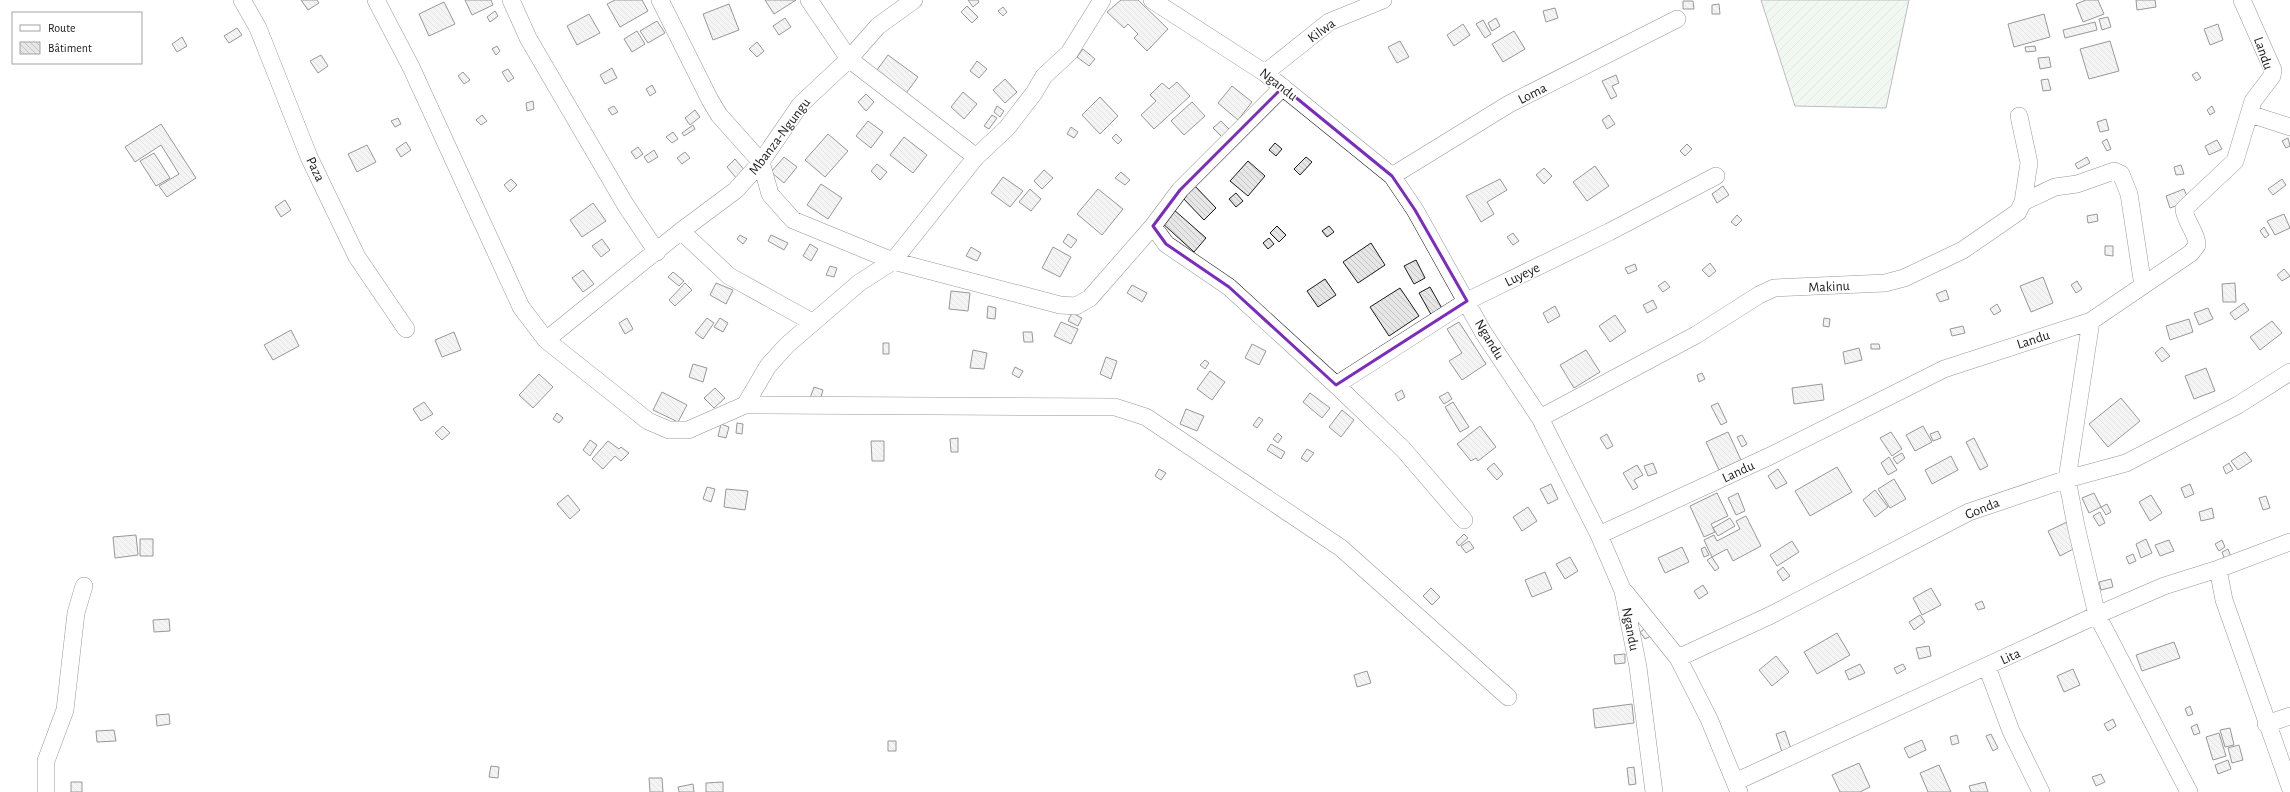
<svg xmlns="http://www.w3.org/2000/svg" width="2290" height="792" viewBox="0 0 2290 792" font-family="'Alegreya Sans',sans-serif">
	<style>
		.garden { fill: url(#garden-furrows); stroke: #6a6a6a }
		.building { fill: url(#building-back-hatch); stroke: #1a1a1a }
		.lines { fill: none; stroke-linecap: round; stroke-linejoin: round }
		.street-casing { stroke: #1a1a1a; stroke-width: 18 }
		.street { stroke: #fff; stroke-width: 17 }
		.marked { fill: none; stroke: #7b2cbf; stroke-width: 3; stroke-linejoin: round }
		.labels { text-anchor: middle; stroke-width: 3; stroke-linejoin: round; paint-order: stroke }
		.street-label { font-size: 14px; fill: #1a1a1a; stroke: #fff }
	</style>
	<defs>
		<pattern id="garden-furrows" width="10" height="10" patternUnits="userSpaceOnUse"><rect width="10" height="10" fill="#e0efe3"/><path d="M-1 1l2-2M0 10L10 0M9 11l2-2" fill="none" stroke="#c0ccc2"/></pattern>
		<pattern id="building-back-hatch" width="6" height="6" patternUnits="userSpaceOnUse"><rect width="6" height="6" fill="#e6e6e6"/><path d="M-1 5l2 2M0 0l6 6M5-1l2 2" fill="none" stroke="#c5c5c5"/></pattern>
	</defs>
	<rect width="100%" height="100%" fill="#fff"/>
	<path class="garden" d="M1761,0H1909L1886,108L1795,106Z"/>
	<path class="building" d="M301,0H317L319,3L308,10Z
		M465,0H491L493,5L472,15Z
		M615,0H642L648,11L620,27L607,4Z
		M765,0H796L774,14Z
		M968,0H978L979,2L973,7Z
		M1121,0H1138L1168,29L1147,51L1134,38L1138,34L1128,24L1124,28L1107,12Z
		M2086,0H2098L2104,14L2083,22L2076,4Z
		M2136,0H2155L2156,7L2137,10Z
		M1683,1H1693L1694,9H1683Z
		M444,2L455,24L429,36L419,14Z
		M729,4L739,30L713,40L703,14Z
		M1719,4L1720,14H1712V5Z
		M967,6L978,17L972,23L961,12Z
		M1003,7L1007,12L1003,16L998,11Z
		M1555,8L1558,18L1546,22L1543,11Z
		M495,11L498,16L490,22L487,17Z
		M589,14L600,33L577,45L567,26Z
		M2044,14L2050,37L2014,47L2008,24Z
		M2108,17L2111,27L2102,30L2099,19Z
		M785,18L791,27L779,35L773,26Z
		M1496,18L1500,26L1492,31L1488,23Z
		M1483,20L1491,34L1485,38L1476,24Z
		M657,21L665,33L648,43L640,31Z
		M2095,22L2097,30L2065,38L2063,30Z
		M1463,24L1470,35L1454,46L1447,35Z
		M2218,24L2223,40L2210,45L2204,29Z
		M237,28L242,35L229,43L224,36Z
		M637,31L645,44L632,52L624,39Z
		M1514,31L1525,49L1503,62L1492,44Z
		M182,37L187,46L177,52L172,44Z
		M1400,41L1409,57L1397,63L1388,47Z
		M2110,41L2119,71L2089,79L2080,49Z
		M757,42L764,51L757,57L749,49Z
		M497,46L500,51L496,55L492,49Z
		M2035,46L2036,51L2026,52L2025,47Z
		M1083,49L1095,59L1089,66L1077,57Z
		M321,55L328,66L318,73L310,61Z
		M888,55L918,77L904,96L874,74Z
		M2049,57L2051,67L2040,69L2038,58Z
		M977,61L987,69L979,78L970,71Z
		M612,68L617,78L605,84L600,75Z
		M508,69L514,78L508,82L502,72Z
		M463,72L470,80L464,84L458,76Z
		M2197,72L2201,78L2196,81L2192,75Z
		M1616,75L1619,83L1612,86L1617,96L1611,99L1602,81Z
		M1005,79L1017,92L1005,103L993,90Z
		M2048,79L2051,90L2043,91L2041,80Z
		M1177,82L1190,96L1154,129L1141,115L1156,101L1150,95L1162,83L1169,89Z
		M652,85L656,92L650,96L646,89Z
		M1232,86L1252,102L1238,120L1218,103Z
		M963,92L977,104L964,119L951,107Z
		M866,94L874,102L866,111L858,102Z
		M1100,97L1118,116L1100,134L1082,115Z
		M533,101L534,109L527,111L526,103Z
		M1192,102L1205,116L1184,135L1171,121Z
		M614,106L618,112L612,115L608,109Z
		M997,106L1004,111L1000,117L994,112Z
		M2212,106L2215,112L2210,115L2207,110Z
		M695,110L700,117L690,125L685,118Z
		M482,115L487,121L481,125L476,120Z
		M992,115L997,118L989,129L984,126Z
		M1609,115L1615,124L1607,129L1602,120Z
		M398,118L401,124L395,127L391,121Z
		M2106,119L2109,130L2100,132L2097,122Z
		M868,121L883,132L871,148L856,136Z
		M1221,121L1231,131L1223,138L1213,128Z
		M161,124L196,178L167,197L159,186L179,174L161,145L135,162L125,147Z
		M693,125L695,129L684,136L682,133Z
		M1071,127L1078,132L1074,138L1067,134Z
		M673,132L678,139L672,143L666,137Z
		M828,134L848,151L825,177L805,160Z
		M1116,134L1122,140L1118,144L1112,138Z
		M904,137L927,155L913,173L890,155Z
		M2288,138L2290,146L2286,148L2282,141Z
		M2107,139L2111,149L2107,151L2102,142Z
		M2217,140L2222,149L2209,155L2205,146Z
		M406,142L411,150L401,157L396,149Z
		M1275,143L1282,149L1276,156L1269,150Z
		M1687,144L1692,149L1685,156L1680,151Z
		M367,145L376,162L357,172L348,154Z
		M638,147L643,154L636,159L631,152Z
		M654,150L658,157L648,163L644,157Z
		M685,152L690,158L682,164L677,158Z
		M154,153L170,178L156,186L140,161Z
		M784,157L797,167L784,183L771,172Z
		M1306,157L1312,162L1300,175L1294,169Z
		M2087,157L2090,163L2078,169L2075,164Z
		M735,159L746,172L737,179L727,167Z
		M1248,161L1265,176L1248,196L1230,181Z
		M877,164L887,172L880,180L871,171Z
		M2181,165L2184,174L2176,175L2174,167Z
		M1595,166L1609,186L1587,201L1573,182Z
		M1544,168L1552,176L1544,184L1536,175Z
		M1044,170L1053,178L1042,189L1034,181Z
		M1121,172L1130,180L1125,185L1115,178Z
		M1003,177L1023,191L1010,207L991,193Z
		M511,179L517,185L510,192L504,185Z
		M1500,179L1507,190L1487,202L1494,214L1481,222L1466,196Z
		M2282,179L2286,185L2273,195L2268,189Z
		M821,184L842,198L828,219L807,205Z
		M1194,185L1216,208L1204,220L1182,197Z
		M1723,186L1729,195L1717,203L1712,194Z
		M1030,189L1041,199L1031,211L1019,202Z
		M1098,189L1123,209L1102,235L1077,214Z
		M2184,189L2189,201L2170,208L2166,196Z
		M1236,193L1243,201L1236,207L1229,199Z
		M285,200L291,210L281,217L275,207Z
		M593,203L606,221L582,237L570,220Z
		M1173,209L1206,238L1194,252L1161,222Z
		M2097,214L2098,221L2088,223L2087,216Z
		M2284,214L2290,228L2275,235L2267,221Z
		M1737,215L1742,220L1736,226L1731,222Z
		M1277,226L1286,235L1279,242L1270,233Z
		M1329,226L1334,232L1327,237L1322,231Z
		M2264,227L2269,235L2265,238L2260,231Z
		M1513,233L1519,241L1513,245L1507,237Z
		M1068,234L1077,240L1071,248L1063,242Z
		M740,235L747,239L743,244L737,239Z
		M771,235L788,243L784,250L768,241Z
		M1269,238L1274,244L1268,249L1263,243Z
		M602,239L610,250L601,257L592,246Z
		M1371,243L1385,265L1358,283L1343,262Z
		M810,244L818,249L811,261L803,256Z
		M2105,246H2113V256L2105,255Z
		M971,247L981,253L977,261L966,256Z
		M1053,247L1071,257L1060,277L1042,268Z
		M1416,260L1425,278L1414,284L1404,266Z
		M1710,263L1716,271L1709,277L1702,270Z
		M1635,264L1637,270L1628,274L1625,268Z
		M830,266L837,268L834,277L826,275Z
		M2284,269L2290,276L2282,281L2277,275Z
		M583,270L594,284L583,292L572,278Z
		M673,272L684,281L679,286L668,277Z
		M2043,277L2053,303L2031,312L2020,286Z
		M1325,279L1336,295L1318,307L1307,291Z
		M1665,281L1670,287L1663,292L1658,286Z
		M2077,281L2082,289L2076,293L2071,285Z
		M685,283L692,290L675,306L669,300Z
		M716,283L733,290L726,304L710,295Z
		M2235,283L2236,302H2223L2222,284Z
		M1132,285L1147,293L1142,302L1127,293Z
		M1430,287L1444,312L1433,318L1419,293Z
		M1400,288L1419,316L1389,336L1370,307Z
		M1946,290L1949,299L1940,302L1936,294Z
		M951,291L970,293L968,311L949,309Z
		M1653,300L1657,308L1647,313L1643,305Z
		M2244,303L2249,310L2235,320L2230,313Z
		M1997,304L2001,311L1994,315L1990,309Z
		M988,306L996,308L995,319L987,318Z
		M1555,306L1560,316L1548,323L1543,313Z
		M2208,308L2213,319L2199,325L2194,313Z
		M1072,313L1082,318L1078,326L1068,321Z
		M1615,315L1626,331L1610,342L1599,326Z
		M627,318L633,329L625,334L619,323Z
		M707,318L714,323L703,339L695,333Z
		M720,318L728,323L723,332L714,327Z
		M1824,318L1830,319L1829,327L1823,326Z
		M2189,319L2193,332L2170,340L2166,326Z
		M2272,321L2282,333L2260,350L2250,337Z
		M1061,322L1078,329L1071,344L1054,336Z
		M1459,322L1486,364L1462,380L1449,361L1462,353L1447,329Z
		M1963,326L1965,333L1952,336L1950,329Z
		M291,330L299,346L273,360L264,345Z
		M454,332L461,350L442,357L435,340Z
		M1023,332H1032L1033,342H1024Z
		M883,343H889V354H883Z
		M1252,344L1266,351L1259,365L1245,358Z
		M1871,344H1879L1880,349H1871Z
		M2162,347L2170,356L2162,362L2155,353Z
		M1859,348L1862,360L1845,364L1843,352Z
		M973,350L987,353L984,369L970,368Z
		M1586,350L1600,372L1574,388L1560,365Z
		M1106,357L1117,361L1111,379L1100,374Z
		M1205,360L1209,363L1205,369L1200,365Z
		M693,364L707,368L703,382L689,377Z
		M1015,367L1023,371L1019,378L1012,374Z
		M2206,368L2215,391L2194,399L2185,376Z
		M1210,371L1225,382L1212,400L1197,389Z
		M1702,373L1705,379L1699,382L1697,375Z
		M539,374L553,387L533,408L519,395Z
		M1822,384L1824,400L1794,404L1792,388Z
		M814,387L823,390L820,401L810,398Z
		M715,388L725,398L714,408L704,398Z
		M1402,390L1405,397L1398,401L1395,394Z
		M662,392L687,405L678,422L653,410Z
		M1448,392L1452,399L1444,404L1439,397Z
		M1310,393L1330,408L1322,418L1303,402Z
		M2121,398L2140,421L2108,447L2089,424Z
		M424,402L433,414L421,421L413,409Z
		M1453,402L1469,427L1460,432L1445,407Z
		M1718,403L1727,422L1721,425L1711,406Z
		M1186,409L1204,416L1197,431L1180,424Z
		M1342,410L1354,420L1341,437L1329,427Z
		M557,413L563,418L559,423L553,419Z
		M1259,417L1263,420L1257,428L1253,425Z
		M737,423L743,424L742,434L736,433Z
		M721,424L729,427L726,438L718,436Z
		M443,426L450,433L442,440L435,433Z
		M1480,426L1496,447L1478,461L1476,458L1471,461L1457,444Z
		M1923,426L1932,442L1915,451L1906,435Z
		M1938,431L1941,438L1933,441L1930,434Z
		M1728,432L1741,460L1719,470L1706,442Z
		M1891,432L1902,449L1892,456L1880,438Z
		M1278,433L1282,437L1278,443L1273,439Z
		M1607,434L1613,446L1607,449L1600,438Z
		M1742,435L1747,444L1742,447L1737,437Z
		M958,438V452H951L950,439Z
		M1974,438L1988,466L1980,470L1966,442Z
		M590,440L597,445L590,456L583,450Z
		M608,441L619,449L621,447L629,453L621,461L615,456L603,469L592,459Z
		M871,441H884V461H872Z
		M1271,444L1285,452L1281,459L1267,450Z
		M1307,449L1314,453L1307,462L1301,458Z
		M2245,452L2252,461L2238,470L2231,461Z
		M1902,453L1905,458L1897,464L1893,458Z
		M1951,456L1958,470L1932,484L1925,470Z
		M1889,457L1897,470L1888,475L1881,463Z
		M1494,463L1503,474L1497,480L1487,469Z
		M1653,463L1657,473L1648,476L1644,466Z
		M2229,463L2233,470L2226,474L2223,467Z
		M1637,465L1643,475L1634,480L1638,487L1633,490L1623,473Z
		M1837,467L1852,492L1810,516L1795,491Z
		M1159,469L1166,473L1161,480L1155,476Z
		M1778,469L1787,483L1776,489L1768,476Z
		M1894,479L1906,499L1890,508L1878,489Z
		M1551,484L1558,499L1548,504L1540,489Z
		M2190,484L2194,494L2185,498L2181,488Z
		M707,487L715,489L711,502L703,499Z
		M726,489L748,491L745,510L724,507Z
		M1875,490L1888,507L1875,517L1863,500Z
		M1717,493L1728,516L1711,524L1715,532L1704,537L1690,506Z
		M1738,493L1745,511L1736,515L1728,498Z
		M2094,493L2101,507L2089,513L2082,498Z
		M568,495L580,510L570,519L557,504Z
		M2151,495L2162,513L2150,521L2139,502Z
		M2266,496L2270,508L2263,510L2259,498Z
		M2107,504L2111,512L2106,515L2101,507Z
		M1528,507L1537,521L1522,531L1513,517Z
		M2212,508L2214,518L2201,521L2199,512Z
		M2100,512L2105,523L2099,526L2093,516Z
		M1746,516L1761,546L1733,561L1727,549L1712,557L1704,540L1714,535L1717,541L1740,529L1736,521Z
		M1730,518L1735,526L1718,536L1713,528Z
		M2067,522L2079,546L2060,556L2048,531Z
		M1464,534L1468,538L1459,546L1456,542Z
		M136,535L138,555L115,558L113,537Z
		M140,539H153V556H140Z
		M2146,539L2152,553L2141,558L2136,544Z
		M2169,540L2174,551L2160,556L2155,545Z
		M2222,540L2225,547L2219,551L2215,544Z
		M1469,541L1474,548L1466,553L1461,546Z
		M1792,541L1799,552L1777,566L1770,555Z
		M1682,547L1689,562L1665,573L1658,558Z
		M1705,547L1709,555L1704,557L1701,549Z
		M2228,549L2231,557L2225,560L2222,552Z
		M2133,554L2136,561L2129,564L2126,557Z
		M1570,557L1578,571L1565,579L1556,564Z
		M1712,557L1719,568L1715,571L1707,560Z
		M1783,567L1790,576L1783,581L1777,572Z
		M1545,572L1552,589L1532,597L1525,580Z
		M2111,579L2113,587L2101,590L2099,582Z
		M1703,585L1708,593L1699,599L1694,591Z
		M1431,588L1440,597L1432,605L1423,596Z
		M1931,588L1941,605L1922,615L1913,598Z
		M1982,601L1985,608L1978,610L1975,604Z
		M1920,615L1925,622L1914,630L1909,622Z
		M169,619L170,631L154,632L153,620Z
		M1646,628L1651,636L1645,639L1640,632Z
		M1837,633L1850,655L1817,674L1804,652Z
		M2174,642L2180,658L2142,671L2136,655Z
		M1929,646L1931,656L1919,659L1916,648Z
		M1625,654V663L1615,664L1614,655Z
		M1776,656L1789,672L1772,686L1759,670Z
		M1860,664L1865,673L1849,680L1845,671Z
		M1903,664L1906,669L1897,674L1894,668Z
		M2073,669L2080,685L2064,692L2057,676Z
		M1367,671L1371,683L1357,687L1354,675Z
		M1632,704L1634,723L1595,728L1593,709Z
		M2190,706L2193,714L2188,716L2185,709Z
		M169,714L170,724L157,726L156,715Z
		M2113,719L2116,726L2108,731L2104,724Z
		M2197,724L2200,733L2194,735L2191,727Z
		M2230,728L2234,745L2225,747L2220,730Z
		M114,730L116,741L97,742L96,731Z
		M1785,731L1791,749L1782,752L1776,734Z
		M2219,733L2226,756L2213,760L2206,737Z
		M1991,734L1998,748L1993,751L1986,736Z
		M1957,735L1959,743L1952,745L1950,737Z
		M1922,740L1926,750L1909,758L1904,748Z
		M888,741H896V751H888Z
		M2239,745L2243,760L2232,763L2228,748Z
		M2228,760L2231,769L2218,774L2215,765Z
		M1859,763L1870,787L1860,792H1840L1832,775Z
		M1939,765L1951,792H1928L1920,773Z
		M491,766L499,767L498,778L489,777Z
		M1634,767L1636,784L1629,785L1627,768Z
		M2101,774L2105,782L2096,786L2092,777Z
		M649,778H662L663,792H650Z
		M71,782H82V792H71Z
		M723,782V792H706V783Z
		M1985,782L1988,792H1971L1969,786Z
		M693,784L694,792H679L678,787Z"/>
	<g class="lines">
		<g class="street-casing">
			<path id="street" d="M242,0L258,28L309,157L357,257L406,329
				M376,0L411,67L521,307L546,340L648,421L669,430H688L745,405L1115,407L1146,417L1341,548L1508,697
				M511,0L528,38L625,204L657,252
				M660,0L710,100L719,115L761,162L770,194L793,220L893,261L1060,305L1076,306L1090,298L1153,226
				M809,0L849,59L976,157
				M1152,0L1265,73L1392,176L1415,210L1483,332L1540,418L1599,535L1623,591L1638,667L1654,792
				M1265,73L1329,22L1383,0
				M1283,87L1180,190L1153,226L1166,244L1229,287L1336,385L1403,449L1464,520
				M2250,114L2290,127
				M2019,116L2029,163L2023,202
				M1392,176L1509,104L1677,19
				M681,231L729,276L812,322
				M2091,321L2067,479L2076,526L2097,615L2189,792
				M546,340L681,231L736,190L761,162L800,105L849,59L878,26L914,0
				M1336,385L1467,301L1609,232L1716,176
				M745,405L768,366L787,345L859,283L893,261L976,157L1007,128L1034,93L1044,76L1069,53L1102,0
				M1540,418L1696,335L1759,295L1774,288L1885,283L1904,278L1963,250L2018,212L2023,202L2055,187L2077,184L2114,171L2121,174L2129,194L2143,286
				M1599,535L1770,456L1944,369L2091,321L2191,253L2197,245C2197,232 2185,222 2184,209L2235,161L2253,101L2272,76L2273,70L2242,0
				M2218,569L2224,600L2290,787
				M1625,592L1678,658L1709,719L1739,792
				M1678,658L1771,615L1969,512L2067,479L2126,463L2238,405L2290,372
				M1987,667L2011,731L2041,792
				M2266,724L2290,716
				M1735,782L2097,615L2164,586L2218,569L2290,542
				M46,792V761L65,710L76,613L84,586"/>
		</g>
		<use href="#street" class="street"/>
	</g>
	<path d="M0 0H2290V792H0ZM1283,87L1392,176L1415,210L1467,301L1336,385L1229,287L1166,244L1153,226L1180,190Z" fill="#fff" fill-opacity=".55" fill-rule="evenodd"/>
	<path class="marked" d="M1283,87L1392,176L1415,210L1467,301L1336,385L1229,287L1166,244L1153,226L1180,190Z"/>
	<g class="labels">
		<g class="street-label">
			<text transform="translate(1321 30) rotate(-36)" y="5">Kilwa</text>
			<text transform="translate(2264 53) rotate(71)" y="5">Landu</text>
			<text transform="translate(1279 84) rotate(38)" y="5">Ngandu</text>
			<text transform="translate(1532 93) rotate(-27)" y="5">Loma</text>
			<text transform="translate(779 136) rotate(-53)" y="5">Mbanza-Ngungu</text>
			<text transform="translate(316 169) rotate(65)" y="5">Paza</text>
			<text transform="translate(1522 274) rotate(-26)" y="5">Luyeye</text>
			<text transform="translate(1829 286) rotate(-3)" y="5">Makinu</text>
			<text transform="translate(1490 339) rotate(59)" y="5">Ngandu</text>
			<text transform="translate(2033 339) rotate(-18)" y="5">Landu</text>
			<text transform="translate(1738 471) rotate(-25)" y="5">Landu</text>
			<text transform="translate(1982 508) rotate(-22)" y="5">Gonda</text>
			<text transform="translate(1631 629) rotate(79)" y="5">Ngandu</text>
			<text transform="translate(2010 656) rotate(-25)" y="5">Lita</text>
		</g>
	</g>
	<rect x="12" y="12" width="130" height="52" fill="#ffffff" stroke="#a3a3a3"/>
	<rect x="20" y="25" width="20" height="6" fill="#ffffff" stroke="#a3a3a3"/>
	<text x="48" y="32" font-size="12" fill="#1a1a1a">Route</text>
	<rect x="20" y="42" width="20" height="12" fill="url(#building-back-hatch)" stroke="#a3a3a3"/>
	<text x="48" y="52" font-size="12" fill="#1a1a1a">Bâtiment</text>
</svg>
